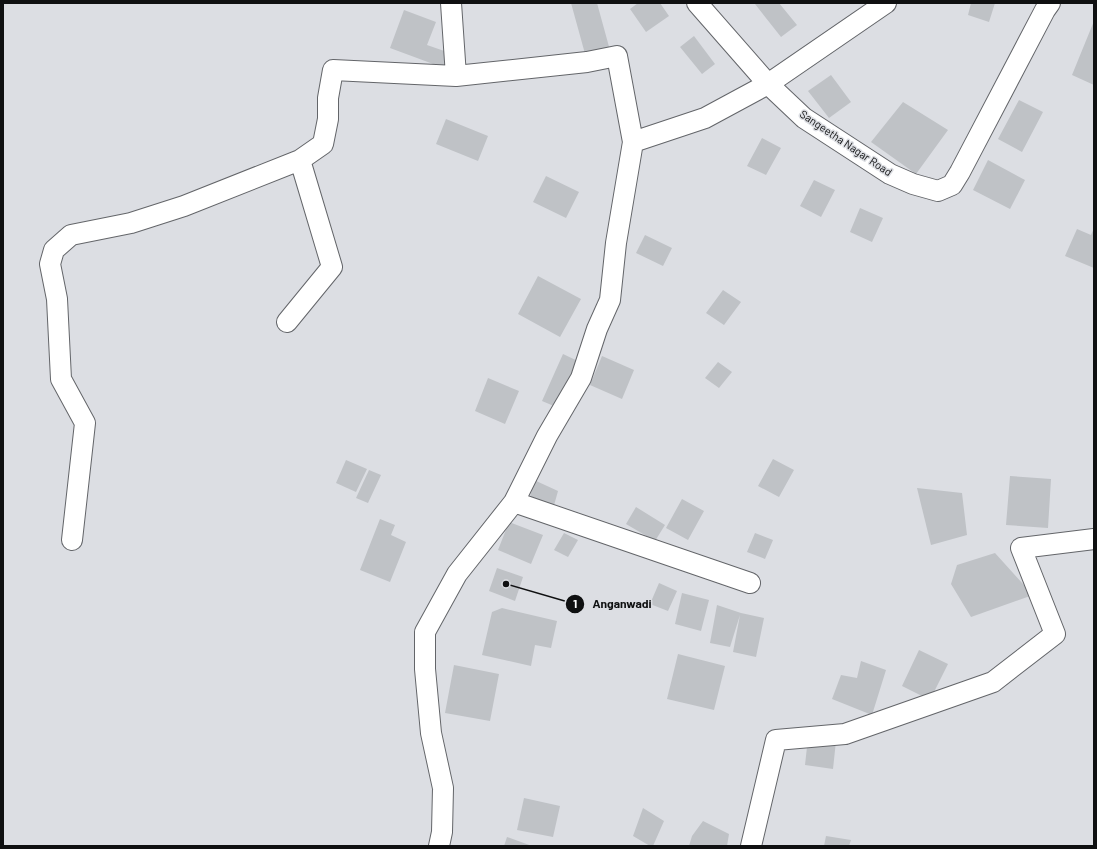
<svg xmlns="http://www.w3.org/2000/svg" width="1097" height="849" viewBox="0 0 1097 849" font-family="Barlow,sans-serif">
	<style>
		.building { fill: #bfc2c6 }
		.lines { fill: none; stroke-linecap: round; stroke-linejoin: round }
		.minor-casing { stroke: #636569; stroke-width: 22 }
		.minor { stroke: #fff; stroke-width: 20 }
		.labels { text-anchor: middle; stroke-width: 3; stroke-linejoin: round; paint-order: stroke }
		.street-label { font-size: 11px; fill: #0f1011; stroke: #dcdee3 }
		.leader { fill: none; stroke: #0f1011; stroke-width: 1.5 }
		.callout-dot { fill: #0f1011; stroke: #dcdee3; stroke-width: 1.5 }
		.mark-label { font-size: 12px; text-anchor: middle; font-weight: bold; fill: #fff }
		.callout-label { font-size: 12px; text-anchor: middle; font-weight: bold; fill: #0f1011; stroke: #dcdee3; stroke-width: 3; stroke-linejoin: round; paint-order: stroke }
	</style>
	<rect width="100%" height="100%" fill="#dcdee3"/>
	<path class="building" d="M571,3H597L611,54L587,61Z
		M638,3H660L669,16L646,32L630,9Z
		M757,3H779L797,25L781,37L755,4Z
		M971,3H995L989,22L968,15Z
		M404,10L436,22L427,45L450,53L444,68L390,48Z
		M1094,21V85L1072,75Z
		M694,36L715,64L702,74L680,47Z
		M831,75L851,102L829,118L808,91Z
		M1019,100L1043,112L1022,152L998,139Z
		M903,102L948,130L916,174L871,142Z
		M446,119L488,136L478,161L436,144Z
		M762,138L781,148L766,175L747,166Z
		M988,160L1025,180L1010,209L973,190Z
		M546,176L579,192L566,218L533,202Z
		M814,180L835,190L821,217L800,206Z
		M860,208L883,218L872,242L850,232Z
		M1094,228V268L1065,256L1077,229L1091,235Z
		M645,235L672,248L663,266L636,253Z
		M538,276L581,299L560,337L518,314Z
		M723,290L741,302L724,325L706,313Z
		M563,354L582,363L561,409L542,401Z
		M602,356L634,370L622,399L590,385Z
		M718,362L732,372L719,388L705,378Z
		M488,378L519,391L505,424L475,411Z
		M773,459L794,470L779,497L758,486Z
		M346,460L367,469L356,492L336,483Z
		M369,470L381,475L368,503L356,498Z
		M1010,476L1051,479L1048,528L1006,525Z
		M534,480L558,491L553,509L529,502Z
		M917,488L962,493L967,535L931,545Z
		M682,499L704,511L688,540L666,528Z
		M636,507L665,525L655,541L626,524Z
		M380,519L395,525L391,535L406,542L390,582L360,570Z
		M509,522L543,535L531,564L498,550Z
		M564,533L578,540L568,557L554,550Z
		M755,533L773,540L765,559L747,552Z
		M995,553L1033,595L971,617L951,584L957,565Z
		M497,568L523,577L515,601L489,591Z
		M659,583L677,591L668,611L650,604Z
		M682,593L709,600L701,631L675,624Z
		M717,605L741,613L764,618L756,657L733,652L740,615L730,647L710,643Z
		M502,608L557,621L551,648L535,645L531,666L482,655L492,612Z
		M919,650L948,664L930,700L902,686Z
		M678,654L725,666L714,710L667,699Z
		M861,661L886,670L872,715L832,699L841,675L857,678Z
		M454,665L499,674L490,721L445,713Z
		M808,738L836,741L833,769L805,765Z
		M524,798L560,806L553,837L517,830Z
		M643,808L664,821L653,846H650L633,836Z
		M703,821L729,834L727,846H689L692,836Z
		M826,836L851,840L849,846H824Z
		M507,837L532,846H504Z"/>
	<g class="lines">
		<g class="minor-casing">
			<path id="minor" d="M451,3L456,76
				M697,3L768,84L804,118L890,174L913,184L938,191L952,185L960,172L1045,10L1050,3
				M287,322L332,267L300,160
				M514,502L750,583
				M72,540L85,423L61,379L57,299L50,264L54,250L71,235L131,223L184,206L300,160L323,144L328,119V98L333,70L456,76L587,62L617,56L633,142
				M439,846L442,832L443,788L431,733L425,669V632L457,574L514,502L547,436L581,378L597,329L610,300L616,243L633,142L705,118L768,84L886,3
				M751,846L776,740L845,734L993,682L1055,634L1021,548L1094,539"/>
		</g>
		<use href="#minor" class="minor"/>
	</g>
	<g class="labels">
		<g class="street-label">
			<text transform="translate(846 143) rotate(34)" y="4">Sangeetha Nagar Road</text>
		</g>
	</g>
	<path class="leader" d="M506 584L575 604"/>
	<g class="callout-dot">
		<circle cx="506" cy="584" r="4"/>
		<circle cx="575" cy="604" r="10"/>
	</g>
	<g class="mark-label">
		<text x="575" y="608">1</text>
	</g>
	<g class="callout-label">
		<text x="622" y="608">Anganwadi</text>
	</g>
	<rect width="1097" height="849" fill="none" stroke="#0f1011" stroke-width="8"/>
</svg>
